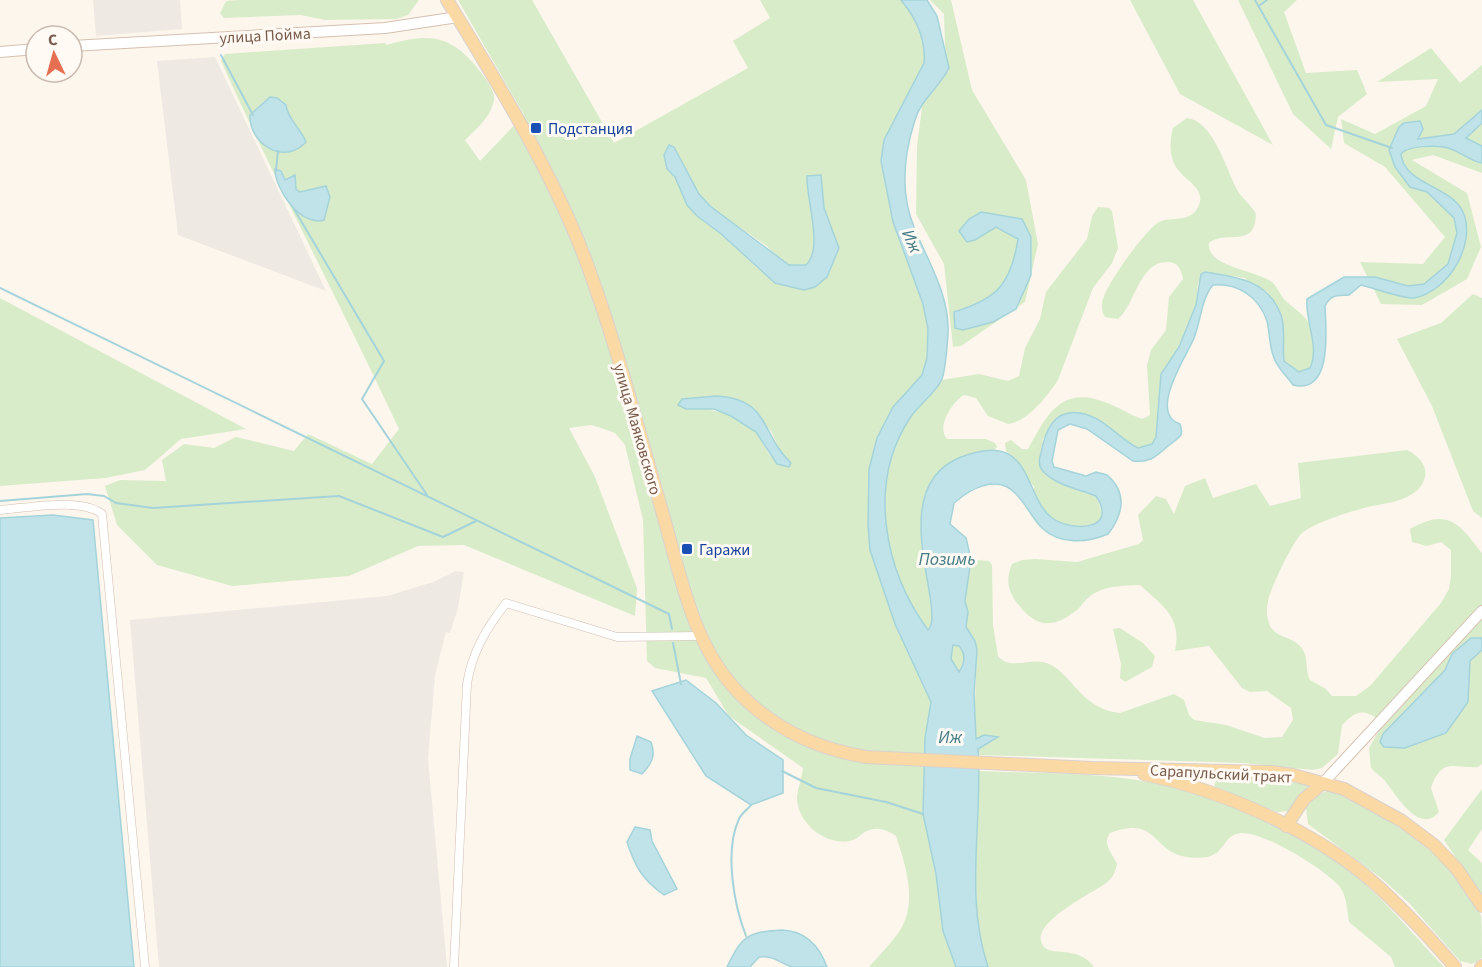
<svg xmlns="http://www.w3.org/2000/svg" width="1482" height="967" viewBox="0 0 1482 967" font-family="'Source Sans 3',sans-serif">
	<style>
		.industrial { fill: #efe9e4 }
		.green { fill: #d8ecc9; fill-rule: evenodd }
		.water { fill: #bfe3e8; stroke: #a5d3da; stroke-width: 1.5; fill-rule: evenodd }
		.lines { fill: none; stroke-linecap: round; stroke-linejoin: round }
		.stream { stroke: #a5d3da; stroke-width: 2 }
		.street-casing { stroke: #d1beb0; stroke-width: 9 }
		.secondary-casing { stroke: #d6c0b0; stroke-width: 12 }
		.primary-casing { stroke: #dad1cd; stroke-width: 14 }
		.street { stroke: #fff; stroke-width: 8 }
		.secondary { stroke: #fff; stroke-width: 10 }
		.primary { stroke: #fbd9a5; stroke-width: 12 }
		.transit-dot { fill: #1a4fb4; stroke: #fffaf3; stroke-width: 2 }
		.labels { text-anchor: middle; stroke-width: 6; stroke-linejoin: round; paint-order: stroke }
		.street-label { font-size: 16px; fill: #7a5c4d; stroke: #fffaf3 }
		.transit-label { font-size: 16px; fill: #164399; stroke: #fffaf3; text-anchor: start }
		.water-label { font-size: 18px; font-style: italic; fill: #437c86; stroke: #fffaf3 }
	</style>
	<rect width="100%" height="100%" fill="#fdf6ec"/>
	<path class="industrial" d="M93,0H180L182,29L96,36Z
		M215,57L326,291L178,235L157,61Z
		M456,571L464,572L458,608L450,633L446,632L435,675L428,759L447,967H159L130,620L387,596L433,582Z"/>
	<path class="green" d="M239,0H419L408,15L396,19L325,20L301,15L224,18L220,13L226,1Z
		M458,0H532L614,143L748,68L733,41L770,18L760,0H901C916,18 926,40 924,63L884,140L881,161L893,222L923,304L928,329L927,358L922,375L893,407L877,438L869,469L868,525L870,551L895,624L931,702L925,738L936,874L943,931L956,967H869C879,955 894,941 902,927C917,898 905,864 896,836C886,829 876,826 865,832C861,834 857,839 853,840C827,848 796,823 797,796C798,787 802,778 803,768L729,716L706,678L655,668L647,661L643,520L625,445L615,433L604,429L591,425L569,428L595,477L637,588L635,616L464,545L418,546L349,576L232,586L157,565L117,525L105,486L120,480L166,481L162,460L184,444L214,448L236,437L294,451L308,434L372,464L399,429C341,305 277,185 221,61L225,54L385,43L387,45C434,31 454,37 483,75C489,84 497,94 493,104C489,119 475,130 465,140L480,161L524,115ZM674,147L699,194L710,207L767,246L778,258L789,265H806C825,247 808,207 807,183L823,187C820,202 826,231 838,243L837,255L829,267L758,269L720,233L697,216L687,205L675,177ZM741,400L771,431L781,453L791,463L771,457C765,449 763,440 756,433C737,414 712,407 686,409Z
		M930,0H951L972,90L1026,180L1038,244L1025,302L961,346L953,347L944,264L916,214L917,146L923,100L946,74L944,14Z
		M1130,0H1193L1273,145L1180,94Z
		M1238,0H1297L1284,12L1306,73L1357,70L1367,94L1338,117L1331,149L1293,114Z
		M1431,48L1460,83L1482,65V173L1433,155L1412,160L1467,193L1481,247L1467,279L1422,305L1381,304L1360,262L1423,264L1445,237L1385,167L1344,143L1341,119L1375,134L1426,106L1438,79L1377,82Z
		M1187,118C1212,120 1226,167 1236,188C1241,198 1251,204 1256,214C1255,250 1226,229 1209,243C1206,267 1256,270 1272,282C1277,286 1280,295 1285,300C1292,307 1300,312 1306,319C1315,330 1316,355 1310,368L1299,372L1284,361L1283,334L1268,292L1252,285L1245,278L1205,272L1198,284L1196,305L1179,347L1161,374L1156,437L1152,444L1138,449C1116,437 1104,418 1077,412L1043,439L1039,463L1096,496L1102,512L1100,521C1076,538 1033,516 1034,487L1006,451L1005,443L1011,440L1022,449H1028C1047,416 1060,384 1107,403C1119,407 1130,415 1142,419L1150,415L1147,365L1151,350L1166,330L1169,297L1183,279C1181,270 1179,263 1169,262C1139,260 1136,304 1118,319L1105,317C1101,311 1101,303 1104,296C1110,280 1145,230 1159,222C1172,216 1188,223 1197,209C1208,191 1189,183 1180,172C1169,160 1169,143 1173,128Z
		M1098,207L1109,208L1112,211L1118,248L1112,263L1093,288L1058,380C1047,396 1028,422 1008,424L988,416L976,398L964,395C952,402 936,427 947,439H986L995,443L997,447L994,450L961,456L921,531L933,618L928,630C883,568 868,488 909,419C918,405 930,392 941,380L979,374L1008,381L1019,376L1025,348L1040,319L1046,292L1087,239L1092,216Z
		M1473,294L1482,298V518L1473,511L1432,406L1397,339L1441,323Z
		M0,298L246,429L181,439L145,470L105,478L0,486Z
		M1407,450C1432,462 1431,485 1407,497C1397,502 1383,504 1372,506C1355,510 1311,523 1300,535C1291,547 1284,562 1278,575C1271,590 1263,607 1269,623C1273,637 1291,636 1300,646C1310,657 1304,668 1310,680L1326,689L1332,696H1356L1370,686L1441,603L1449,589L1451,576V550L1441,542L1427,546L1412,542L1410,529C1449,507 1459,524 1482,553V764L1478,767C1455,769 1442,756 1431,788L1439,812C1419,836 1395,793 1385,781C1381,776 1375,773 1371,768L1369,748L1380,729L1376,718C1361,707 1353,714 1342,725L1338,754L1322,768L1313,770L1243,763L979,755L974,725L977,650L966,627L965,601L967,576L972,564L977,560L989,561L992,565L993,625L998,656C1009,670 1028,659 1043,662C1071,668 1078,709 1120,713L1174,694L1184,700L1189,715L1194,720L1226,725L1265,738L1282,737L1293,720L1291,708L1267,691L1250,692L1242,688L1209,646L1175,651C1182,617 1163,606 1140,585C1126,586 1108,585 1095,593C1088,596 1083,604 1078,609C1053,629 1037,629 1017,603C1007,590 1006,578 1012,564L1022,560L1035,559L1077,562L1139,544L1143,540L1138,515L1156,496L1166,499L1174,514L1185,486L1205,478L1213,498L1256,484L1270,506L1301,498L1298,463Z
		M1120,628L1143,643L1155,656L1152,667L1125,682L1120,678L1121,664L1113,629Z
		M953,645L959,646C966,655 965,664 958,672L951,659Z
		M978,771C1024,773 1070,772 1114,777C1209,787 1310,830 1379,897C1401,919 1422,944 1444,967H1395L1391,957L1349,922C1347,910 1347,897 1340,887C1326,870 1263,831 1241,833C1217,836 1230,863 1187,857C1151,852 1159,815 1110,833C1102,844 1112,853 1117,864C1115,872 1113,878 1106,883C1093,893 1031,922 1042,944C1049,959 1077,943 1094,967H988C967,904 975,837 978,771Z
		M1233,776L1306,784L1308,788L1289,811L1277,812L1214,786L1217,778Z
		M1482,789V829L1468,850L1482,863V897L1444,840Z
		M1326,791C1338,791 1349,799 1360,804C1404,827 1462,868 1481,916C1482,927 1482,946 1482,958L1472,964L1460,961L1409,903L1381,878L1308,824L1306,808L1314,798Z"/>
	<path class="water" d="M901,0H927L937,16L949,68C940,87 921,99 915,120C904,154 900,193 914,227C928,262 950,295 948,334C947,347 946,367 942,379C936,393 918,405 910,418C867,483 884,570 928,630C948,611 882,488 961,457C974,452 993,447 1006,453C1031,464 1031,502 1052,518C1072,532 1119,531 1096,496C1079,489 1054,485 1042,470C1038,465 1039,459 1041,453C1045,432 1053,409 1080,413C1104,417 1118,438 1138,448L1152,444L1156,437L1161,374L1179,347L1196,305L1201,274L1205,272C1237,277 1268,280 1281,315C1286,329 1282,346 1284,361L1299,372L1310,368C1320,346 1305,322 1307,299L1344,277H1375L1408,286L1424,284L1448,264L1457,233L1454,218L1427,192L1410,187L1395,167L1389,150L1399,127L1404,123L1420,121L1423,129L1418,139L1454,134L1482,110V123L1466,138L1482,146V163C1470,161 1462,153 1451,149C1441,145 1407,145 1401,154C1404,185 1452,186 1463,212C1477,244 1448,292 1414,298C1403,299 1374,288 1361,285L1349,295C1337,296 1331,294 1325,306C1326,329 1333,395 1293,385C1287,376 1278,369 1274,358C1269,346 1270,334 1267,321C1259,297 1238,283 1213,285C1201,299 1201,321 1194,338C1188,354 1147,413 1180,424C1184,437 1180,436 1172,443C1157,454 1154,463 1133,461L1087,429L1070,424L1058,430L1052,461L1054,467L1086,476L1096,472L1107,475C1128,493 1123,515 1108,534C1087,543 1060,545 1042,528C1032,518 1026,504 1016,494C998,474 971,488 954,503L950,524L966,538L971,559L965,601L968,612L966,627L975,641L977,650L974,694L976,739L984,735L998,737L978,749C983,823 964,895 988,967H956L943,931L936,874L923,814L925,738L931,702L895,624L870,550L868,525L869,469L877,438L893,407L922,375L927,358L928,329L923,304L893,222L881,161L884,140L924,63C926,40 916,18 901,0ZM953,645L959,646C966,654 965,663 959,672L951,659Z
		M270,97L277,98L286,105C287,118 301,129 306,142C284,166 249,144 250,115Z
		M669,145L674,147L699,194L710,206L789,265H806C824,248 806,200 807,176L821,175L824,208L839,248L827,277L815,287L804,290L775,283L720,233L697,216L687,205L675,177L667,169L664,155Z
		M275,169L281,171L285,180L295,175L296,189L300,192L326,186L330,197L324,220C301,227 275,190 275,169Z
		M981,212L1022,219L1031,237V275L1016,309L993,322L963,330L955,328L954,312C997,299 1011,284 1018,239L996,227L975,240L967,242L959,231L969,219Z
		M716,396C771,399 760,434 791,463L789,467L777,464L756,432L731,416L714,409H686L678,405L682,399Z
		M53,515L93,520L134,967H0V518Z
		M1471,638H1482V650L1470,661L1468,702L1446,733L1405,748L1384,747L1380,742L1383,734L1445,670L1452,654Z
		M686,680L716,703L746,735L783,760V793L751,805L706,776L652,691Z
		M637,736L651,742C656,756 652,763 642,774L630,770V759Z
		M635,827L650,830L652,841L677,889L664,895C643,880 635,867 627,842Z
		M782,930C805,931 819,945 827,967C817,967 802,967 792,967C779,963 774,955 759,957L750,967H727C742,936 747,932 782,930Z"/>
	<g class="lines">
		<path class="stream" d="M1255,0L1326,125L1392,148
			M1259,6L1267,0
			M221,55L253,115
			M276,171L278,151
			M294,209L384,361L362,399L427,495
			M0,288L669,614L672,629
			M0,501L87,494L104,496L116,503L153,508L339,496L443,537L476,521
			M673,643L681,684
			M782,771L816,788L886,802L923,814
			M746,936C734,905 724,851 739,819C741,814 748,809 751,805"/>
		<g class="street-casing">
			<path id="street" d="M0,510C27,508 81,497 102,514L145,967
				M454,967L467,684C472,652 486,629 506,603L617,637L700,636"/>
		</g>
		<g class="secondary-casing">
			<path id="secondary" d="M72,46L385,28L458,17
				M0,52L36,49
				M1323,783L1482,611"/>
		</g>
		<g class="primary-casing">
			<path id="primary" d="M447,0C497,82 554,174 587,264C617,345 638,429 662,511C680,573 692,645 739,693C774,729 817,749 866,757L1092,768L1272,772L1293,775L1344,789L1402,821L1434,845L1457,869L1482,906
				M1144,774C1222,790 1313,830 1373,882C1403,908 1429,937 1455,967
				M1286,826L1304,799L1323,783
				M1481,967L1482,966"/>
		</g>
		<use href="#street" class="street"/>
		<use href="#secondary" class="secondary"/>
		<use href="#primary" class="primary"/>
	</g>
	<g class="transit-dot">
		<rect x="530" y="122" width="12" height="12" rx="3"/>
		<rect x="681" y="543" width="12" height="12" rx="3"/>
	</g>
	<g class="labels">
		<g class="street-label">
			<text transform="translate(265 35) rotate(-3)" y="6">улица Пойма</text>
			<text transform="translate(638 429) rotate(74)" y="6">улица Маяковского</text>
			<text transform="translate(1221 773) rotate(3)" y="6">Сарапульский тракт</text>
		</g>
		<g class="transit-label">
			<text x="548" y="134">Подстанция</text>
			<text x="699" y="555">Гаражи</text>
		</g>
		<g class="water-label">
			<text transform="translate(912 241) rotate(67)" y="6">Иж</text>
			<text x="947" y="565">Позимь</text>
			<text x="950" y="743">Иж</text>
		</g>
	</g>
	<g transform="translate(54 54) rotate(355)"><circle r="28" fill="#fffaf3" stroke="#cabbb1" stroke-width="1.5"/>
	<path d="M0-4.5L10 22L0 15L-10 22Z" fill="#e76f51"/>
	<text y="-9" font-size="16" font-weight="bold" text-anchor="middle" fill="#7a5c4d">С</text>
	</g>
</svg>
